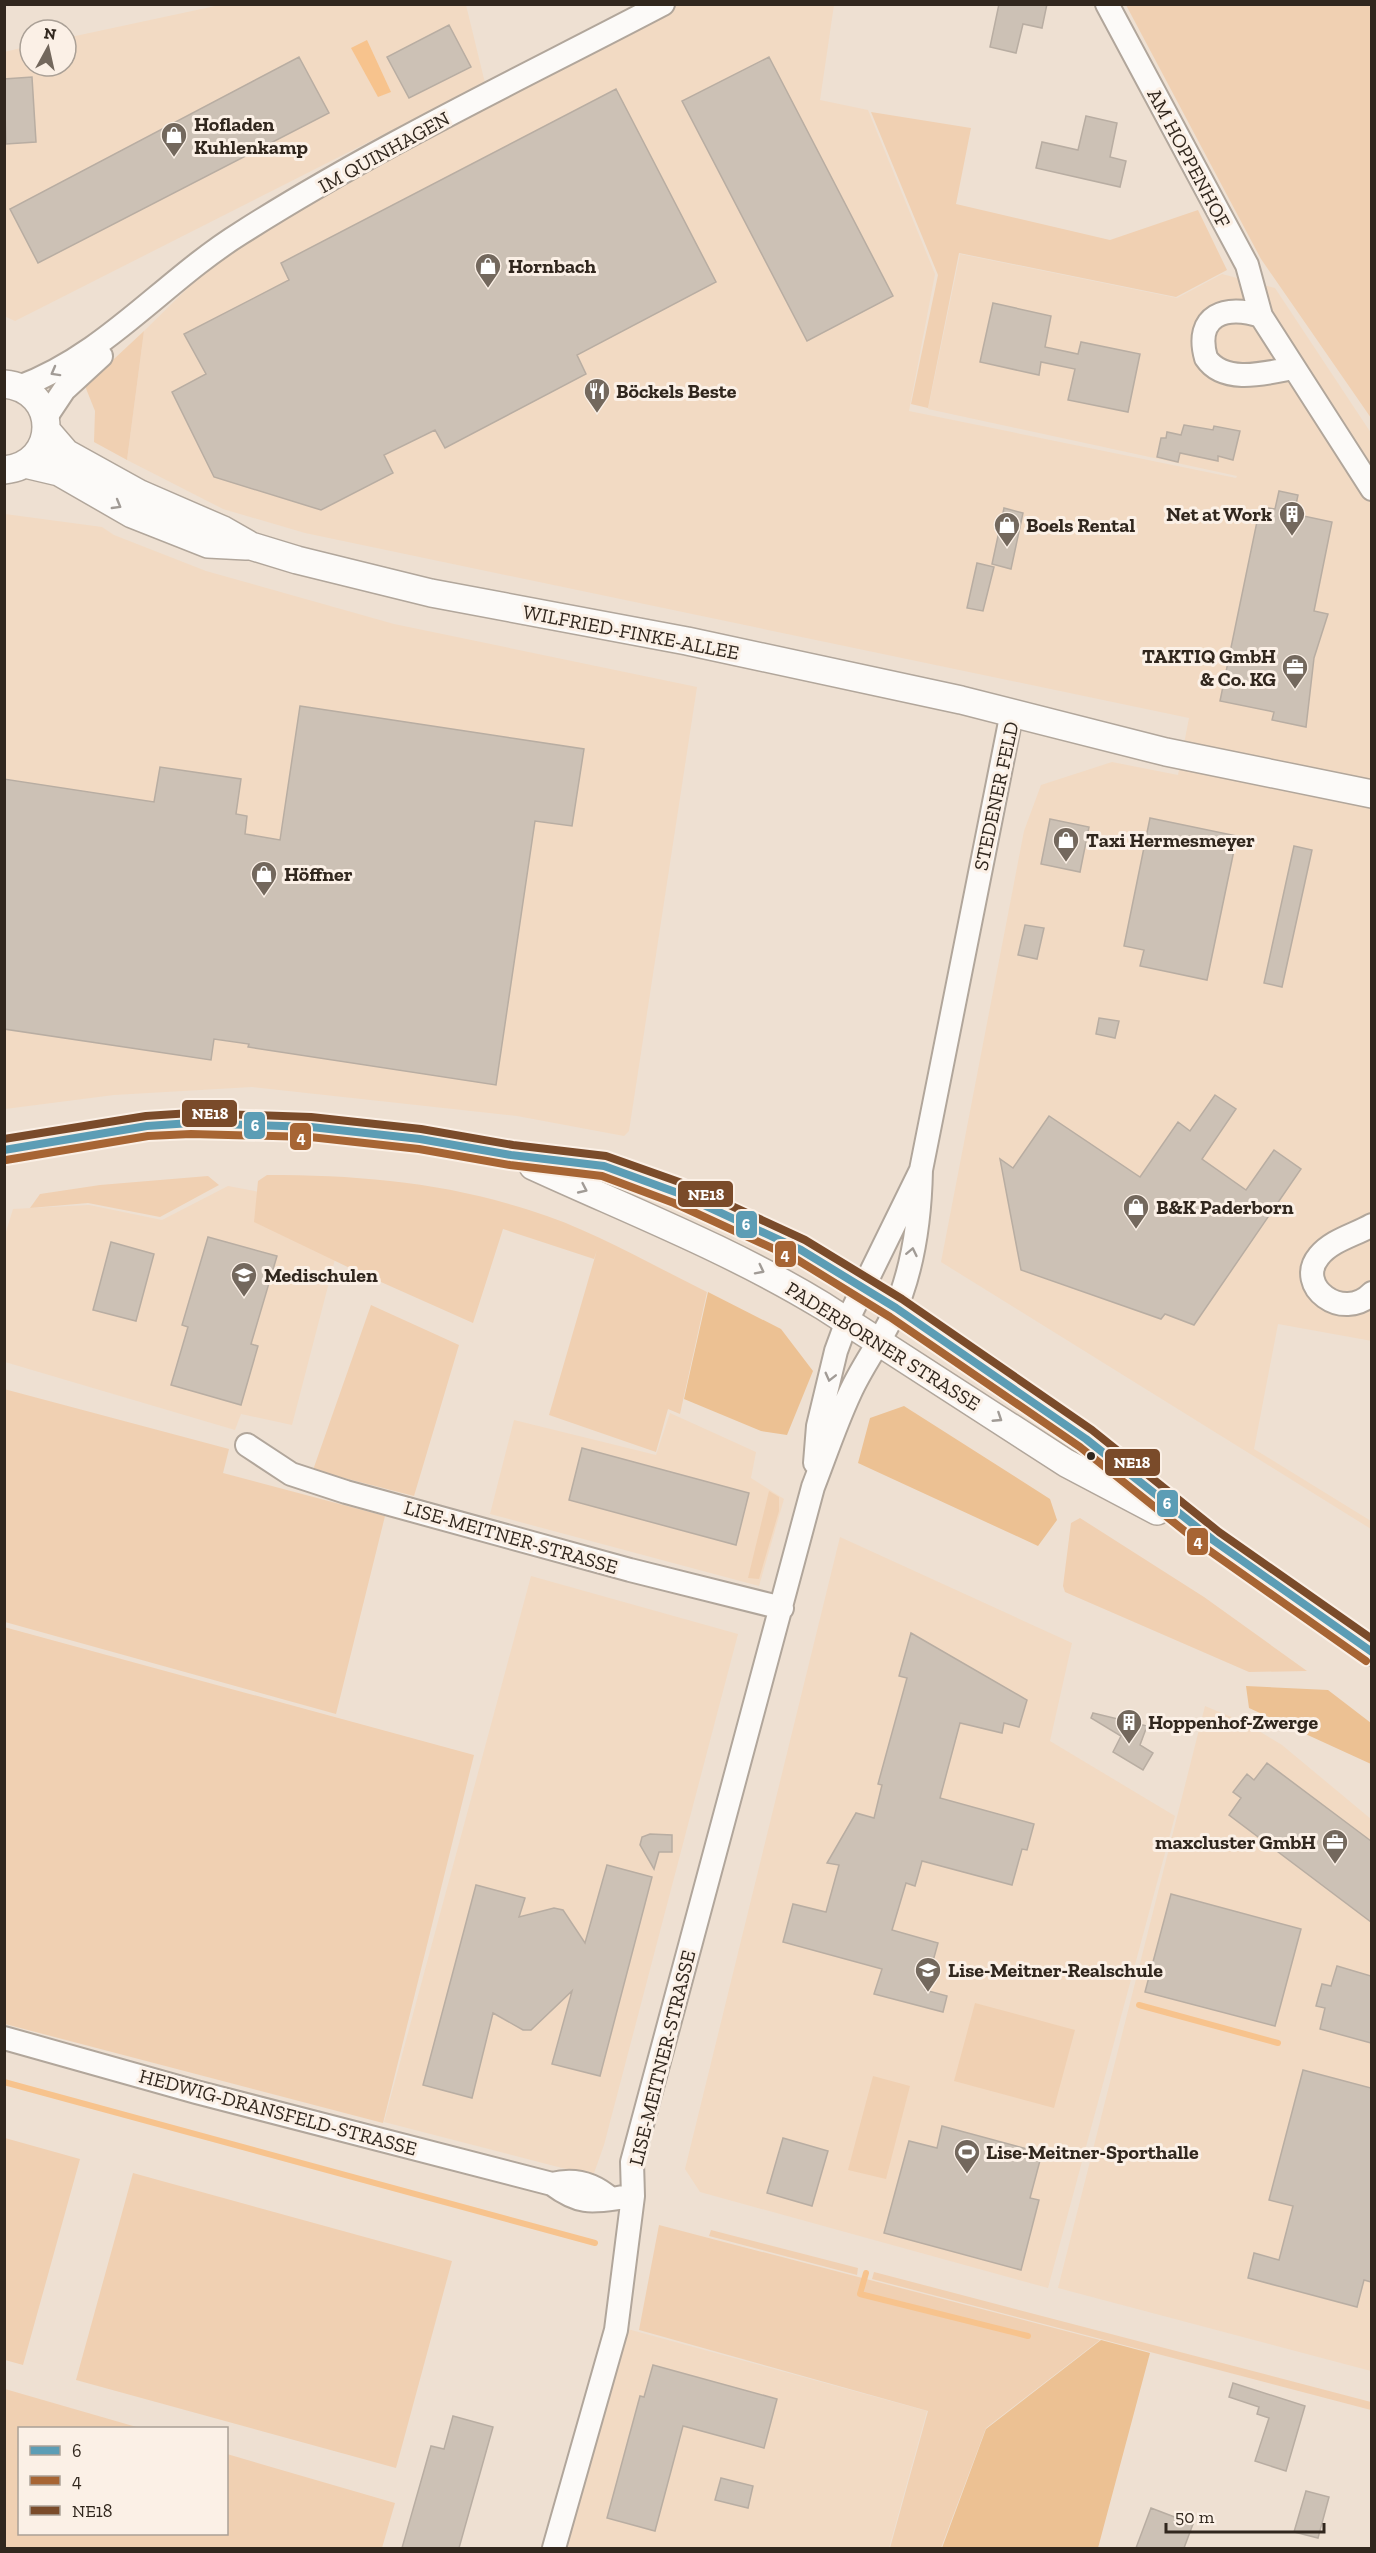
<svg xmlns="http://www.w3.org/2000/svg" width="1376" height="2553" viewBox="0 0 1376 2553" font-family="'Zilla Slab',serif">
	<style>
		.built { fill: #f2dac3 }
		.green { fill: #f0d0b2 }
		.forest { fill: #ecc193 }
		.water { fill: #f7c38d }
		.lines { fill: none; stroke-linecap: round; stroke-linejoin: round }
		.stream { stroke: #f7c38d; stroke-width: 6 }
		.building { fill: #ccc1b5; stroke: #b8ada2; stroke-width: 1.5 }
		.minor-casing { stroke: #b1a69b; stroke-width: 26 }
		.tertiary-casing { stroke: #b1a69b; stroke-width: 30 }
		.minor { stroke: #fcfaf8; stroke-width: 22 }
		.tertiary { stroke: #fcfaf8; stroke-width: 27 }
		.bus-1-casing { stroke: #fbf0e6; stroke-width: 12 }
		.bus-2-casing { stroke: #fbf0e6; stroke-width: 12 }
		.bus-3-casing { stroke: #fbf0e6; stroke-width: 12 }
		.bus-1 { stroke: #5c9db5; stroke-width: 8 }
		.bus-2 { stroke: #a76534; stroke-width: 8 }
		.bus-3 { stroke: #7a4b2a; stroke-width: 8 }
		.oneway { stroke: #a19b96 }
		.bus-dot { fill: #31271e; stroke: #fbf0e6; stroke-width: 2 }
		.labels { text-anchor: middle; stroke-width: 6; stroke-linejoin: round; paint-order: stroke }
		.poi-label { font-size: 20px; font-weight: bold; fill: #31271e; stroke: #fbf0e6; text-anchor: start }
		.street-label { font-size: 20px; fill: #31271e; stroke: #fbf0e6 }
		.line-badge { stroke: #fbf0e6; stroke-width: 2 }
		.badge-label { font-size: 16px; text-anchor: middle; font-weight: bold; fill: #fff }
	</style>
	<rect width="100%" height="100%" fill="#eee0d2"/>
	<path class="built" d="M220,5H466L485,83L15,321L4,316V52L30,46V66H66V38Z
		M678,5H834L820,100L868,110L935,274L909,411L1236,478L1237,476L928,409L960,254L1177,298L1222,274L1275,288L1371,433L1372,1341L1278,1324L1254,1449L1371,1521V1529L941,1262L1024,831L1041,785L1112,762L1178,775L1189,718L305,533L223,509L127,460L144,331L201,275L249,237L351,176Z
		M5,514L102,527L114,535L206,571L394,624L697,687L629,1131L624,1136L517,1116L252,1087L114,1095L5,1109Z
		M228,1186L348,1209L292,1425L241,1414L235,1430L5,1362V1235L13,1209L89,1205L162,1220Z
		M670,1413L756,1452L751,1478L784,1499L759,1586L490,1514L514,1420L656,1455Z
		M840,1537L1072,1643L1050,1741L1175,1816L1048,2288L700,2192L685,2169Z
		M531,1576L738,1634L604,2145L593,2176L384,2122Z
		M1205,1706L1246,1723L1282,1745L1371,1819V2371L1058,2288Z
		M624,2328L927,2411L889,2548H564Z"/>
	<path class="green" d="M1126,5H1371V418L1261,259Z
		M871,112L971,128L956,204L1110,240L1198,210L1227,270L1176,297L959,253L928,408L911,404L938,275Z
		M144,331L127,460L94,442L95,411L85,386Z
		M267,1175C358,1175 442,1182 529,1210C591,1229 648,1263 707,1292L680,1414L668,1409L656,1452L549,1415L597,1250L594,1259L503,1229L473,1323L354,1270L254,1222L258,1181Z
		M208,1176L219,1185L160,1217L88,1203L30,1208L40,1194L100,1185Z
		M371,1305L459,1345L414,1496L313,1470Z
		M4,1389L229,1449L223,1473L385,1516L336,1714L5,1622Z
		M769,1491L779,1497V1511L759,1579L748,1578Z
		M1080,1518L1204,1597L1307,1671L1249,1672L1065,1592L1063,1586L1071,1523Z
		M4,1627L474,1755L383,2123L5,2024Z
		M975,2003L1075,2030L1054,2108L954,2081Z
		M873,2076L910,2086L886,2179L848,2170Z
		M5,2138L80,2159L23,2365L5,2360Z
		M133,2173L452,2261L396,2468L76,2380Z
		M659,2225L1100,2340L986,2428L941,2548H890L928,2411L639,2330Z
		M711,2230L858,2268L857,2275L709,2236Z
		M874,2272L1371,2402V2410L872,2279Z
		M5,2389L140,2428H20V2534H226L227,2454L395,2503L382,2548H5Z"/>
	<path class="forest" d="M708,1292L781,1329L813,1371L787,1435L761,1431L684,1399Z
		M904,1406L1050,1499L1057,1520L1038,1546L858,1463L870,1418Z
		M1246,1686L1328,1690L1371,1723V1764L1249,1708Z
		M1101,2340L1150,2353L1098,2548H942L986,2429Z"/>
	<path class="water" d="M367,40L391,92L378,97L351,48Z"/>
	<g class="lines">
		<path class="stream" d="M1139,2005L1278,2043
			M4,2082L595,2243
			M866,2273L860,2294L1028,2336"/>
	</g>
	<path class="building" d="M999,4H1047L1042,28L1023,24L1016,53L990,47Z
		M449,25L471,67L409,98L387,57Z
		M299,57L329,113L38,263L10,209Z
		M769,57L893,296L807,341L682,101Z
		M32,77L36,142L6,144L4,79Z
		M616,89L716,282L577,355L586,374L445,448L435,430L384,455L393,473L321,510L214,477L172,392L206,374L184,334L289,280L281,263Z
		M1086,116L1117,123L1110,157L1126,161L1120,187L1036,168L1042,142L1078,150Z
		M993,303L1051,316L1045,347L1078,354L1081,342L1140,354L1128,412L1068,400L1075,369L1041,362L1039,375L980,362Z
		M1184,425L1213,430L1214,426L1240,431L1233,460L1218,456V461L1180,453L1178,462L1157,457L1161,438H1166L1167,432L1181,435Z
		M1279,491L1298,495L1294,514L1332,522L1314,611L1328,614L1314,658L1306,727L1272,720L1274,712L1220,701L1260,507L1275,509Z
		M1004,508L1023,513L1011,569L992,564Z
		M977,563L994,567L983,611L967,608Z
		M300,706L584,749L572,826L535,821L496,1085L248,1047L249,1044L214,1039L211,1060L4,1029V779L154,802L160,767L241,779L236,814L247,816L245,834L280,840Z
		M1150,818L1237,836L1207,980L1140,966L1144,950L1124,946Z
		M1050,819L1089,827L1080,872L1041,864Z
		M1294,846L1312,850L1282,987L1264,983Z
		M1025,925L1044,928L1037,959L1018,955Z
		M1099,1018L1119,1021L1115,1038L1096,1034Z
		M1215,1095L1236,1109L1202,1159L1246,1190L1274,1150L1301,1169L1194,1325L1165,1314L1161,1319L1021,1270L1000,1159L1013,1168L1049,1116L1140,1177L1178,1122L1190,1131Z
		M208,1237L277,1256L251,1344L258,1346L241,1405L171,1385L188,1327L182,1325Z
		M111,1242L154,1254L136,1321L93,1310Z
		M582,1448L749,1493L736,1545L569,1500Z
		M911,1633L1027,1700L1019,1727L1004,1723L1002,1733L960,1723L940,1798L1034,1824L1027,1850L1022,1849L1012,1885L922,1861L915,1886L906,1883L892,1930L938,1943L925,1990L947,1996L943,2012L874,1994L882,1969L783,1942L793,1904L826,1912L839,1865L827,1863L856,1813L874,1818L882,1785L878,1784L907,1678L899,1676Z
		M1093,1713L1147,1726L1140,1745L1153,1753L1143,1770L1113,1752L1121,1736L1091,1718Z
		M1267,1763L1371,1841V1922L1229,1815L1241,1798L1233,1792L1247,1774L1254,1780Z
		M650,1834L672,1835V1852H659L654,1869L640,1845L642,1837Z
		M607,1865L652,1877L600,2076L552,2064L572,1991L531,2030H523L493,2013L472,2098L423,2085L476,1885L525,1898L519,1917L554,1908L563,1910L585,1943Z
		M1171,1894L1301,1929L1275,2026L1145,1992Z
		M1337,1966L1371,1976V2043L1320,2029L1325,2008L1316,2006L1322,1984L1331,1986Z
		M1303,2070L1371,2088V2282L1364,2280L1357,2307L1248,2278L1254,2253L1279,2260L1293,2206L1269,2200Z
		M942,2126L1042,2153L1030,2198L1039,2200L1021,2270L884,2233L909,2141L937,2148Z
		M783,2138L828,2151L812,2206L767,2193Z
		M653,2365L777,2399L764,2448L683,2426L655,2531L607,2518L640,2396L644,2397Z
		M1233,2383L1305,2406L1286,2471L1255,2461L1269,2418L1257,2414L1259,2407L1229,2397Z
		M453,2416L493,2427L459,2548H402L431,2446L444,2449Z
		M721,2478L753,2486L748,2508L715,2500Z
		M1306,2491L1329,2497L1318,2538L1294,2532Z
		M1151,2508L1193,2524L1184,2548H1136Z"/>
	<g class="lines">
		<g class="minor-casing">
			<path id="minor" d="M1107,4L1247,265L1261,316
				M1293,368C1267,373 1224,385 1206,358C1194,315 1226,304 1261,316L1372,489
				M19,387C106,355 164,281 241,233C376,147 522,78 663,4
				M46,417L64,390L101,356
				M1372,1225C1355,1235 1332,1240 1319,1256C1294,1286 1343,1323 1372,1293
				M247,1445L291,1474L346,1492L630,1570L782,1608
				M815,1463L818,1426L836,1351L847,1321L921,1170L1012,712
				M4,2038L196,2092L552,2184C584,2208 597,2200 633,2196
				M552,2184C575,2178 593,2183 611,2199
				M554,2548L616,2330L633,2196L632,2162L813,1487C825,1456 836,1423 850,1393C862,1366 880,1343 892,1317C913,1272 920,1219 921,1170"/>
		</g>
		<g class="tertiary-casing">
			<path id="tertiary" d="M4,384C60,389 60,465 4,470
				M47,431L66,453L140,494L223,530L251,546L297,560L431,593L687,641L961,700L1166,752L1372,794
				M25,464L59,472L132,514L208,544L246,546
				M4,1150L147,1126L191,1123L311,1127L420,1139L511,1155L604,1166L678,1193L801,1250L896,1308L1086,1439L1213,1540L1372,1652
				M533,1166C631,1211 731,1250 823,1306L1066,1463L1157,1511"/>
		</g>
		<use href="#minor" class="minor"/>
		<use href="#tertiary" class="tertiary"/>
		<g class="bus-1-casing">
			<path id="bus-1" d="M4,1150L147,1126L191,1123L311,1127L420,1139L511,1155L604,1166L678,1193L801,1250L896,1308L1086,1439L1213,1540L1372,1652"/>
		</g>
		<g class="bus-2-casing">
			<path id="bus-2" d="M6,1160L148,1136L191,1134L310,1137L419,1149L510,1165L602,1176L674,1203L796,1259L890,1317L1080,1447L1207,1549L1366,1661"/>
		</g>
		<g class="bus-3-casing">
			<path id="bus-3" d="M4,1139L146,1116L191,1113L311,1117L421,1129L513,1145L606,1156L682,1183L805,1240L902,1299L1092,1430L1219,1532L1372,1639"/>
		</g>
		<use href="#bus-1" class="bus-1"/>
		<use href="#bus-2" class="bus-2"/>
		<use href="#bus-3" class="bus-3"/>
	</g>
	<defs><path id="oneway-chevron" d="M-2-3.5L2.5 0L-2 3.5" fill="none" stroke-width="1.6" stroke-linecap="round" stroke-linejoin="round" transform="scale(1.5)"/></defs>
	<g class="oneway">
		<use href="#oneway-chevron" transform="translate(55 372) rotate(151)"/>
		<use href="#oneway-chevron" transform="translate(117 505) rotate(30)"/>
		<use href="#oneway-chevron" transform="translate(583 1189) rotate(25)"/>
		<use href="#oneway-chevron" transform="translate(912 1252) rotate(-78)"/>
		<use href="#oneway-chevron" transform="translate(760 1270) rotate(27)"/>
		<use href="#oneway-chevron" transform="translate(830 1377) rotate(104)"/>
		<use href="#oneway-chevron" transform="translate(998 1418) rotate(33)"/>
	</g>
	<defs>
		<g id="shop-pin" transform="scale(1.35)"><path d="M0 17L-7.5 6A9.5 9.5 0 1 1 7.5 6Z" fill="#73685d" stroke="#fbf0e6"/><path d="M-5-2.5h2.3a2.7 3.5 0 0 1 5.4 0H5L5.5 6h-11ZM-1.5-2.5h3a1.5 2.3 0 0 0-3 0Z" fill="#fff"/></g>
		<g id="restaurant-pin" transform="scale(1.35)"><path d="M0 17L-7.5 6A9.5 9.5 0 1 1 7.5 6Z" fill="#73685d" stroke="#fbf0e6"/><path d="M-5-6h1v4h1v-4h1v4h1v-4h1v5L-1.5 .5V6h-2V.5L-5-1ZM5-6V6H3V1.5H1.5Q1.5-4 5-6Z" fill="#fff"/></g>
		<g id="building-pin" transform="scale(1.35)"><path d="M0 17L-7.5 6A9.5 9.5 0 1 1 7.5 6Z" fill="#73685d" stroke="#fbf0e6"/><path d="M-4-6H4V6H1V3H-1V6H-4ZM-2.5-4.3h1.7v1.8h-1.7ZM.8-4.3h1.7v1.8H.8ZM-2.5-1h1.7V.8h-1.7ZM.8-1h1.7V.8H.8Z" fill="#fff"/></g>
		<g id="office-pin" transform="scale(1.35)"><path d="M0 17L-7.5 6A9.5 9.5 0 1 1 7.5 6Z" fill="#73685d" stroke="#fbf0e6"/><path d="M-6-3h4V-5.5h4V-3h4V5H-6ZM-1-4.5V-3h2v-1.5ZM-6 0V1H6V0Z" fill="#fff"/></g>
		<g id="university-pin" transform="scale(1.35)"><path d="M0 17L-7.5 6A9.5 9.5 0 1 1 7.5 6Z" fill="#73685d" stroke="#fbf0e6"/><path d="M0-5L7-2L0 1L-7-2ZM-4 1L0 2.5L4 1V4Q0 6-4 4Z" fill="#fff"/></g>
		<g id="school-pin" transform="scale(1.35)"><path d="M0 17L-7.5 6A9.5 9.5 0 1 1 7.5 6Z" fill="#73685d" stroke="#fbf0e6"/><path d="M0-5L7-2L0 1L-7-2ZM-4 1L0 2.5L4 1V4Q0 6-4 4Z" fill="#fff"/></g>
		<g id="stadium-pin" transform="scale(1.35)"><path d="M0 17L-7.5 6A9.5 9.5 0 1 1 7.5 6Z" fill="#73685d" stroke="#fbf0e6"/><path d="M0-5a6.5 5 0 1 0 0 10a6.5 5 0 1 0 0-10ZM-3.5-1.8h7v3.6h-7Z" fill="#fff"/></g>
	</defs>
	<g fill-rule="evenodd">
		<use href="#shop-pin" x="174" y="135"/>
		<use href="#shop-pin" x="488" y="266"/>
		<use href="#restaurant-pin" x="597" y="391"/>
		<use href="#building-pin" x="1292" y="514"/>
		<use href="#shop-pin" x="1007" y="525"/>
		<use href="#office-pin" x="1295" y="667"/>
		<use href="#shop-pin" x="1066" y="840"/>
		<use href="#shop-pin" x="264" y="874"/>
		<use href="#shop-pin" x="1136" y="1207"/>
		<use href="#university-pin" x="244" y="1275"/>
		<use href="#building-pin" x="1129" y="1722"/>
		<use href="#office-pin" x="1335" y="1842"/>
		<use href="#school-pin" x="928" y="1970"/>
		<use href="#stadium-pin" x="967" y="2152"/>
	</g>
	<circle class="bus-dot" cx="1091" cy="1456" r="5"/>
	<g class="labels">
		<g class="poi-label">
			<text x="194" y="131">Hofladen<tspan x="194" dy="23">Kuhlenkamp</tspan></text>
			<text x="508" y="273">Hornbach</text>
			<text x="616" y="398">Böckels Beste</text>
			<text x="1272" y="521" text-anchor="end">Net at Work</text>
			<text x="1026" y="532">Boels Rental</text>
			<text x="1276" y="663" text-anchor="end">TAKTIQ GmbH<tspan x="1276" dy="23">&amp; Co. KG</tspan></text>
			<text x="1086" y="847">Taxi Hermesmeyer</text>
			<text x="284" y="881">Höffner</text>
			<text x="1156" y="1214">B&amp;K Paderborn</text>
			<text x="264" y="1282">Medischulen</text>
			<text x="1148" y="1729">Hoppenhof-Zwerge</text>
			<text x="1316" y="1849" text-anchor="end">maxcluster GmbH</text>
			<text x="948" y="1977">Lise-Meitner-Realschule</text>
			<text x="986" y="2159">Lise-Meitner-Sporthalle</text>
		</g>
		<g class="street-label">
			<text transform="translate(384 152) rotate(-29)" y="7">IM QUINHAGEN</text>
			<text transform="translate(1189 158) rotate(62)" y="7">AM HOPPENHOF</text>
			<text transform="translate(631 632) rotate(11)" y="7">WILFRIED-FINKE-ALLEE</text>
			<text transform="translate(996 796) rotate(-78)" y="7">STEDENER FELD</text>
			<text transform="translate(883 1346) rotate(32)" y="7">PADERBORNER STRASSE</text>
			<text transform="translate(511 1537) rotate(16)" y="7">LISE-MEITNER-STRASSE</text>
			<text transform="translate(662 2058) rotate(-76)" y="7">LISE-MEITNER-STRASSE</text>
			<text transform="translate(278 2112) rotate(15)" y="7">HEDWIG-DRANSFELD-STRASSE</text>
		</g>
	</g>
	<g class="line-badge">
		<rect x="181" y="1099" width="57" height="29" rx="6" fill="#7a4b2a"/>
		<rect x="243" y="1111" width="23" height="29" rx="6" fill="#5c9db5"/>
		<rect x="289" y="1122" width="23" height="29" rx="6" fill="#a76534"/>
		<rect x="677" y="1180" width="57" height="28" rx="6" fill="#7a4b2a"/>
		<rect x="735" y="1210" width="23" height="29" rx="6" fill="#5c9db5"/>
		<rect x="774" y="1240" width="23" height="28" rx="6" fill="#a76534"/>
		<rect x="1104" y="1448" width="57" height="29" rx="6" fill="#7a4b2a"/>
		<rect x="1156" y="1489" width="23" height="29" rx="6" fill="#5c9db5"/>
		<rect x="1186" y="1527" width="23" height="29" rx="6" fill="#a76534"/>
	</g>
	<g class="badge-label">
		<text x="210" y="1119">NE18</text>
		<text x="255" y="1131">6</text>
		<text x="301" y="1143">4</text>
		<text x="706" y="1200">NE18</text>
		<text x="746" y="1230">6</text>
		<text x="785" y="1260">4</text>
		<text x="1132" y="1468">NE18</text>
		<text x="1167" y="1509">6</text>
		<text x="1198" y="1547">4</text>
	</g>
	<rect width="1376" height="2553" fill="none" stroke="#31271e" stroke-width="12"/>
	<rect x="18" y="2427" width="210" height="108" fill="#fbf0e6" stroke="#aaa096" stroke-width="1.5"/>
	<rect x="30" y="2446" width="30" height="9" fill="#5c9db5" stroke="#aaa096" stroke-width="1.5"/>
	<text x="72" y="2457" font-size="18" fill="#31271e">6</text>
	<rect x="30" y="2476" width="30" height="9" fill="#a76534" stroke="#aaa096" stroke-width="1.5"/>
	<text x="72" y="2487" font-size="18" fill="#31271e">4</text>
	<rect x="30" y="2506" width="30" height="9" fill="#7a4b2a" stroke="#aaa096" stroke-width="1.5"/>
	<text x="72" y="2517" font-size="18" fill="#31271e">NE18</text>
	<g transform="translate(48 48) rotate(8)"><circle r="28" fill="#fbf0e6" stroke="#aaa096" stroke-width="1.5"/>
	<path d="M0-4.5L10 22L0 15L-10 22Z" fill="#73685d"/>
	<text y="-9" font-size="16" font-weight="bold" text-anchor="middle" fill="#31271e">N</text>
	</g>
	<path d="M1166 2523v9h158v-9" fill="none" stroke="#31271e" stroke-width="3"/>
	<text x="1175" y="2523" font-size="18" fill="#31271e" stroke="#fbf0e6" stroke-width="4.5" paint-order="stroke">50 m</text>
</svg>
